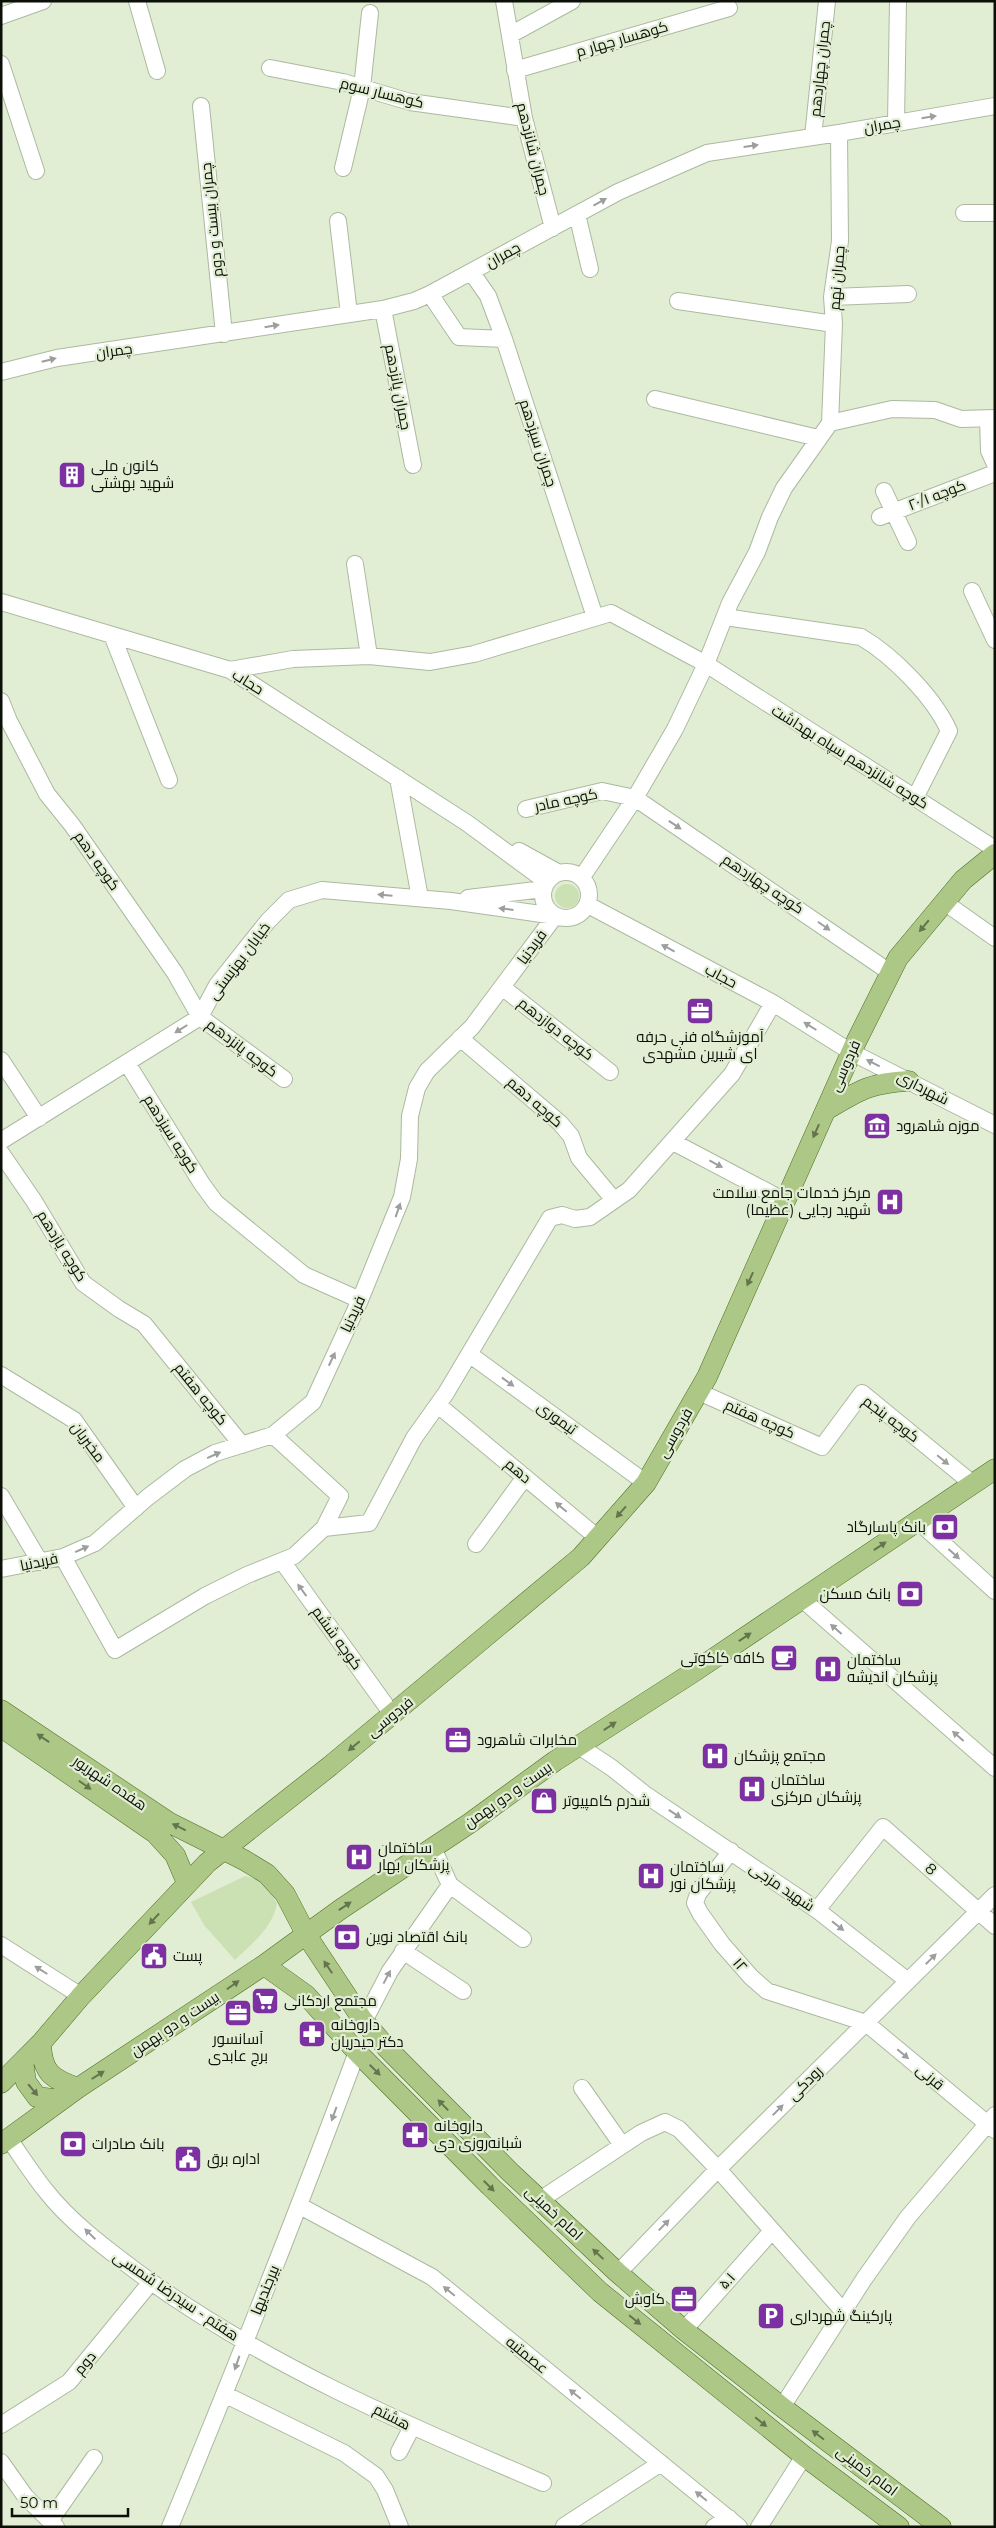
<svg xmlns="http://www.w3.org/2000/svg" width="996" height="2528" viewBox="0 0 996 2528" font-family="Montserrat,Cairo,sans-serif">
	<style>
		.green { fill: #cbe1b4 }
		.lines { fill: none; stroke-linecap: round; stroke-linejoin: round }
		.minor-casing { stroke: #acb9a0; stroke-width: 18 }
		.major-casing { stroke: #506e25; stroke-width: 21 }
		.minor { stroke: #fff; stroke-width: 16 }
		.major { stroke: #acc786; stroke-width: 20 }
		.oneway { fill: #9d9f9c }
		.oneway2 { fill: #64744d }
		.labels { text-anchor: middle; stroke-width: 4.5; stroke-linejoin: round; paint-order: stroke }
		.street-label { font-size: 15px; fill: #0b0f07; stroke: #e1eed4 }
		.poi-label { font-size: 15px; fill: #0b0f07; stroke: #e1eed4; text-anchor: start }
	</style>
	<rect width="100%" height="100%" fill="#e1eed4"/>
	<path class="green" d="M555 896a12 12 0 1 1 24 0a12 12 0 1 1-24 0Z
		M245,1876L261,1880L277,1903C273,1928 252,1943 235,1960L204,1925L191,1902Z"/>
	<g class="lines">
		<g class="minor-casing">
			<path id="minor" d="M137,1L157,71
				M504,1L524,118L553,228
				M1,16L43,1
				M510,35L572,1
				M1,64L36,171
				M270,68L343,82L410,102L524,118
				M515,70L729,8
				M201,106L224,334
				M896,122L898,1
				M813,137L827,1
				M343,168L362,88L370,13
				M964,213H995
				M577,214L590,269
				M338,221L349,314
				M472,273L488,296L504,339L595,617
				M430,294L459,337L504,339
				M832,297L908,294
				M678,301L834,324
				M383,309L413,465
				M1,372L57,358L383,309L414,301L430,294L618,192L707,153L839,133L995,106
				M655,399L818,438
				M988,419L989,451L995,464
				M830,423L834,324L832,297L840,241L839,133
				M884,491L908,542
				M880,517L995,473
				M355,564L369,656
				M972,591L995,640
				M1,602L230,670L467,823L547,882
				M725,617L861,637C892,655 934,697 949,731L915,798
				M112,635L169,780
				M230,670L293,659L369,656L430,662L474,654L611,613L706,664L995,849
				M1,701L9,721L47,794L72,825L175,973L200,1017L284,1079
				M398,778L420,898
				M526,809L602,791L635,798L891,973
				M519,851L559,873
				M543 895a23 23 0 1 1 46 0a23 23 0 1 1-46 0Z
				M582,877L635,798L675,729L706,664L730,603L757,552L770,517L784,488L830,423L892,409L935,410L961,419L995,418
				M468,898L544,889
				M944,902L995,938
				M588,905L773,1003L851,1052L995,1125
				M502,987L610,1072
				M460,1038L560,1123L571,1136L579,1158L614,1200
				M1,1060L39,1118
				M127,1063L202,1184L216,1203L304,1275L360,1300
				M1,1141L200,1017L217,985L268,921L289,900L322,890L451,901L555,916L472,1027L427,1071L417,1088L410,1116L409,1159L402,1197L360,1300L313,1402L273,1435L215,1453L185,1469L148,1497L95,1543L63,1557L1,1569
				M673,1142L785,1201
				M1,1153L34,1201L83,1283L119,1309L144,1324L242,1445
				M469,1354L646,1483
				M1,1375L74,1420L136,1508
				M699,1392L822,1447L862,1393L973,1484
				M438,1405L598,1538
				M273,1435L340,1496L324,1528
				M1,1496L40,1562
				M918,1521L995,1591
				M476,1544L525,1477
				M63,1557L115,1650L205,1596L247,1575L294,1556L324,1528L369,1523L414,1438L446,1393L550,1218L562,1215L575,1219L590,1217L629,1190L732,1074L773,1003
				M282,1561L392,1714
				M802,1599L995,1768
				M579,1746L612,1768L646,1795L817,1910L908,1981
				M731,1851L698,1894L695,1903L700,1913L722,1944L751,1977L767,1991L866,2023L995,2130
				M450,1885L523,1939
				M817,1910L883,1827L995,1926
				M1,1945L81,1996
				M403,1951L463,1991
				M364,2021L390,1971L450,1885L433,1848
				M582,2088L622,2145
				M9,2139C21,2156 33,2175 46,2191C71,2223 108,2250 140,2274C262,2363 404,2424 543,2483
				M540,2200L641,2133L665,2122L679,2129L718,2169L843,2311
				M300,2206L432,2277L739,2527
				M618,2273L718,2169L995,1895
				M684,2330L771,2232
				M226,2395L344,2453L376,2476L385,2490L400,2527
				M782,2407L864,2279L908,2217L995,2115
				M1,2425L69,2382L151,2282
				M399,2452L412,2427
				M1,2462L25,2496L56,2527
				M50,2521L94,2458
				M564,2526L661,2463
				M170,2527C235,2369 298,2211 357,2052
				M714,2527L729,2518
				M759,2527L804,2456"/>
		</g>
		<g class="major-casing">
			<path id="major" d="M826,1110C860,1090 869,1083 909,1081
				M1,1710L170,1823L244,1860L267,1874L285,1894L307,1936L362,2019L386,2047L510,2172L618,2273L684,2330L782,2407L941,2527
				M1,1727L155,1833L175,1855L187,1883
				M264,1965L306,1995L357,2052L490,2186L600,2292L804,2456L899,2527
				M41,2043C42,2072 51,2079 78,2088
				M23,2061L26,2082L37,2097L61,2100
				M1,2083L41,2043L81,1996L207,1863L330,1766L581,1557L646,1483L707,1377L855,1044L898,958L963,880L995,854
				M1,2144L78,2088L264,1965L341,1909L470,1823L555,1761L692,1673L995,1469"/>
		</g>
		<use href="#minor" class="minor"/>
		<use href="#major" class="major"/>
	</g>
	<defs><path id="oneway-solid" d="M-6-.8H1V-3.2L6.5 0L1 3.2V.8H-6Z" transform="scale(1.25)"/></defs>
	<g class="oneway">
		<use href="#oneway-solid" transform="translate(929 117) rotate(-9)"/>
		<use href="#oneway-solid" transform="translate(751 146) rotate(-8)"/>
		<use href="#oneway-solid" transform="translate(600 202) rotate(-29)"/>
		<use href="#oneway-solid" transform="translate(272 326) rotate(-9)"/>
		<use href="#oneway-solid" transform="translate(49 360) rotate(-14)"/>
		<use href="#oneway-solid" transform="translate(675 825) rotate(34)"/>
		<use href="#oneway-solid" transform="translate(385 895) rotate(-175)"/>
		<use href="#oneway-solid" transform="translate(506 909) rotate(-173)"/>
		<use href="#oneway-solid" transform="translate(824 926) rotate(35)"/>
		<use href="#oneway-solid" transform="translate(668 948) rotate(-152)"/>
		<use href="#oneway-solid" transform="translate(810 1026) rotate(-148)"/>
		<use href="#oneway-solid" transform="translate(181 1029) rotate(148)"/>
		<use href="#oneway-solid" transform="translate(873 1063) rotate(-153)"/>
		<use href="#oneway-solid" transform="translate(716 1164) rotate(28)"/>
		<use href="#oneway-solid" transform="translate(398 1210) rotate(-71)"/>
		<use href="#oneway-solid" transform="translate(332 1359) rotate(-65)"/>
		<use href="#oneway-solid" transform="translate(508 1382) rotate(36)"/>
		<use href="#oneway-solid" transform="translate(214 1455) rotate(-24)"/>
		<use href="#oneway-solid" transform="translate(943 1460) rotate(39)"/>
		<use href="#oneway-solid" transform="translate(561 1507) rotate(-140)"/>
		<use href="#oneway-solid" transform="translate(82 1549) rotate(-24)"/>
		<use href="#oneway-solid" transform="translate(954 1554) rotate(42)"/>
		<use href="#oneway-solid" transform="translate(302 1590) rotate(-126)"/>
		<use href="#oneway-solid" transform="translate(836 1629) rotate(-139)"/>
		<use href="#oneway-solid" transform="translate(958 1736) rotate(-139)"/>
		<use href="#oneway-solid" transform="translate(675 1814) rotate(33)"/>
		<use href="#oneway-solid" transform="translate(838 1926) rotate(38)"/>
		<use href="#oneway-solid" transform="translate(931 1959) rotate(-45)"/>
		<use href="#oneway-solid" transform="translate(41 1970) rotate(-148)"/>
		<use href="#oneway-solid" transform="translate(387 1977) rotate(-62)"/>
		<use href="#oneway-solid" transform="translate(903 2054) rotate(40)"/>
		<use href="#oneway-solid" transform="translate(778 2110) rotate(-45)"/>
		<use href="#oneway-solid" transform="translate(334 2114) rotate(110)"/>
		<use href="#oneway-solid" transform="translate(664 2225) rotate(-46)"/>
		<use href="#oneway-solid" transform="translate(90 2234) rotate(-136)"/>
		<use href="#oneway-solid" transform="translate(449 2291) rotate(-141)"/>
		<use href="#oneway-solid" transform="translate(237 2363) rotate(109)"/>
		<use href="#oneway-solid" transform="translate(575 2394) rotate(-141)"/>
		<use href="#oneway-solid" transform="translate(701 2496) rotate(-141)"/>
	</g>
	<g class="oneway2">
		<use href="#oneway-solid" transform="translate(924 926) rotate(130)"/>
		<use href="#oneway-solid" transform="translate(816 1131) rotate(114)"/>
		<use href="#oneway-solid" transform="translate(750 1279) rotate(114)"/>
		<use href="#oneway-solid" transform="translate(621 1512) rotate(131)"/>
		<use href="#oneway-solid" transform="translate(880 1546) rotate(-34)"/>
		<use href="#oneway-solid" transform="translate(745 1637) rotate(-34)"/>
		<use href="#oneway-solid" transform="translate(610 1726) rotate(-33)"/>
		<use href="#oneway-solid" transform="translate(43 1738) rotate(-146)"/>
		<use href="#oneway-solid" transform="translate(354 1746) rotate(140)"/>
		<use href="#oneway-solid" transform="translate(85 1785) rotate(35)"/>
		<use href="#oneway-solid" transform="translate(179 1827) rotate(-154)"/>
		<use href="#oneway-solid" transform="translate(345 1906) rotate(-34)"/>
		<use href="#oneway-solid" transform="translate(154 1919) rotate(133)"/>
		<use href="#oneway-solid" transform="translate(328 1967) rotate(-124)"/>
		<use href="#oneway-solid" transform="translate(233 1985) rotate(-35)"/>
		<use href="#oneway-solid" transform="translate(375 2070) rotate(45)"/>
		<use href="#oneway-solid" transform="translate(98 2075) rotate(-32)"/>
		<use href="#oneway-solid" transform="translate(33 2090) rotate(50)"/>
		<use href="#oneway-solid" transform="translate(443 2105) rotate(-134)"/>
		<use href="#oneway-solid" transform="translate(489 2186) rotate(45)"/>
		<use href="#oneway-solid" transform="translate(598 2254) rotate(-137)"/>
		<use href="#oneway-solid" transform="translate(635 2320) rotate(39)"/>
		<use href="#oneway-solid" transform="translate(761 2422) rotate(39)"/>
		<use href="#oneway-solid" transform="translate(818 2435) rotate(-143)"/>
	</g>
	<defs>
		<g id="building-square" transform="scale(1.4375)"><rect x="-9" y="-9" width="18" height="18" rx="4" fill="#7d30a1" stroke="#e1eed4"/><path d="M-4-6H4V6H1V3H-1V6H-4ZM-2.5-4.3h1.7v1.8h-1.7ZM.8-4.3h1.7v1.8H.8ZM-2.5-1h1.7V.8h-1.7ZM.8-1h1.7V.8H.8Z" fill="#fff"/></g>
		<g id="office-square" transform="scale(1.4375)"><rect x="-9" y="-9" width="18" height="18" rx="4" fill="#7d30a1" stroke="#e1eed4"/><path d="M-6-3h4V-5.5h4V-3h4V5H-6ZM-1-4.5V-3h2v-1.5ZM-6 0V1H6V0Z" fill="#fff"/></g>
		<g id="museum-square" transform="scale(1.4375)"><rect x="-9" y="-9" width="18" height="18" rx="4" fill="#7d30a1" stroke="#e1eed4"/><path d="M0-6L6-3V-2H-6V-3ZM-5-1h2V3h-2ZM-1-1h2V3h-2ZM3-1h2V3H3ZM-6 4H6V6H-6Z" fill="#fff"/></g>
		<g id="hospital-square" transform="scale(1.4375)"><rect x="-9" y="-9" width="18" height="18" rx="4" fill="#7d30a1" stroke="#e1eed4"/><path d="M-5-5h3v3.5h4V-5h3V5h-3V1.5h-4V5h-3Z" fill="#fff"/></g>
		<g id="bank-square" transform="scale(1.4375)"><rect x="-9" y="-9" width="18" height="18" rx="4" fill="#7d30a1" stroke="#e1eed4"/><path d="M-6-4H6V4H-6ZM0-2.3a2.3 2.3 0 1 0 0 4.6a2.3 2.3 0 1 0 0-4.6Z" fill="#fff"/></g>
		<g id="cafe-square" transform="scale(1.4375)"><rect x="-9" y="-9" width="18" height="18" rx="4" fill="#7d30a1" stroke="#e1eed4"/><path d="M-5.5-4.5H6V0H3Q3 3.5 0 3.5H-2.5Q-5.5 3.5-5.5 0ZM3-3.2v2h1.7v-2ZM-6 4.5H4V6H-6Z" fill="#fff"/></g>
		<g id="shop-square" transform="scale(1.4375)"><rect x="-9" y="-9" width="18" height="18" rx="4" fill="#7d30a1" stroke="#e1eed4"/><path d="M-5-2.5h2.3a2.7 3.5 0 0 1 5.4 0H5L5.5 6h-11ZM-1.5-2.5h3a1.5 2.3 0 0 0-3 0Z" fill="#fff"/></g>
		<g id="civic-square" transform="scale(1.4375)"><rect x="-9" y="-9" width="18" height="18" rx="4" fill="#7d30a1" stroke="#e1eed4"/><path d="M-.6-6.5H3V-4.5H.6V-3L4-1V1h2V6H-6V1h2V-1L-.6-3ZM-1.2 2.5V6h2.4V2.5Z" fill="#fff"/></g>
		<g id="supermarket-square" transform="scale(1.4375)"><rect x="-9" y="-9" width="18" height="18" rx="4" fill="#7d30a1" stroke="#e1eed4"/><path d="M-6-5.5h2.5l.6 2H6L4.5 2H-2.5L-4.4-4H-6ZM-1.5 3.2a1.3 1.3 0 1 0 .1 0ZM3 3.2a1.3 1.3 0 1 0 .1 0Z" fill="#fff"/></g>
		<g id="pharmacy-square" transform="scale(1.4375)"><rect x="-9" y="-9" width="18" height="18" rx="4" fill="#7d30a1" stroke="#e1eed4"/><path d="M-2-6h4v4h4v4h-4v4h-4v-4h-4v-4h4Z" fill="#fff"/></g>
		<g id="parking-square" transform="scale(1.4375)"><rect x="-9" y="-9" width="18" height="18" rx="4" fill="#7d30a1" stroke="#e1eed4"/><path d="M-3.5-5.5H1a3.5 3.5 0 0 1 0 7H-1V5.5H-3.5ZM-1-3.4V-.6H.8a1.4 1.4 0 0 0 0-2.8Z" fill="#fff"/></g>
	</defs>
	<g fill-rule="evenodd">
		<use href="#building-square" x="72" y="475"/>
		<use href="#office-square" x="700" y="1011"/>
		<use href="#museum-square" x="877" y="1126"/>
		<use href="#hospital-square" x="890" y="1202"/>
		<use href="#bank-square" x="945" y="1527"/>
		<use href="#bank-square" x="910" y="1594"/>
		<use href="#cafe-square" x="784" y="1658"/>
		<use href="#hospital-square" x="828" y="1669"/>
		<use href="#office-square" x="458" y="1740"/>
		<use href="#hospital-square" x="715" y="1756"/>
		<use href="#hospital-square" x="752" y="1789"/>
		<use href="#shop-square" x="544" y="1801"/>
		<use href="#hospital-square" x="359" y="1857"/>
		<use href="#hospital-square" x="651" y="1876"/>
		<use href="#bank-square" x="347" y="1937"/>
		<use href="#civic-square" x="154" y="1956"/>
		<use href="#supermarket-square" x="265" y="2001"/>
		<use href="#office-square" x="238" y="2013"/>
		<use href="#pharmacy-square" x="312" y="2034"/>
		<use href="#pharmacy-square" x="415" y="2135"/>
		<use href="#bank-square" x="73" y="2144"/>
		<use href="#civic-square" x="188" y="2159"/>
		<use href="#office-square" x="684" y="2299"/>
		<use href="#parking-square" x="771" y="2316"/>
	</g>
	<g class="labels">
		<g class="street-label">
			<text transform="translate(622 39) rotate(-16)" y="5">کوهسار چهار م</text>
			<text transform="translate(820 69) rotate(-84)" y="5">چمران چهاردهم</text>
			<text transform="translate(382 93) rotate(14)" y="5">کوهسار سوم</text>
			<text transform="translate(882 125) rotate(-10)" y="5">چمران</text>
			<text transform="translate(533 149) rotate(76)" y="5">چمران شانزدهم</text>
			<text transform="translate(212 220) rotate(-96)" y="5">چمران بیست و دوم</text>
			<text transform="translate(503 255) rotate(-29)" y="5">چمران</text>
			<text transform="translate(837 278) rotate(-85)" y="5">چمران نهم</text>
			<text transform="translate(114 351) rotate(-8)" y="5">چمران</text>
			<text transform="translate(398 387) rotate(79)" y="5">چمران پانزدهم</text>
			<text transform="translate(538 443) rotate(72)" y="5">چمران سیزدهم</text>
			<text transform="translate(937 495) rotate(-21)" y="5">کوچه ۲۰/۱</text>
			<text transform="translate(248 682) rotate(32)" y="5">حجاب</text>
			<text transform="translate(850 757) rotate(32)" y="5">کوچه شانزدهم سپاه بهداشت</text>
			<text transform="translate(566 800) rotate(-12)" y="5">کوچه مادر</text>
			<text transform="translate(97 861) rotate(55)" y="5">کوچه دهم</text>
			<text transform="translate(763 884) rotate(34)" y="5">کوچه چهاردهم</text>
			<text transform="translate(532 947) rotate(-54)" y="5">فریدنیا</text>
			<text transform="translate(239 961) rotate(-53)" y="5">خیابان بهزیستی</text>
			<text transform="translate(721 976) rotate(28)" y="5">حجاب</text>
			<text transform="translate(556 1029) rotate(38)" y="5">کوچه دوازدهم</text>
			<text transform="translate(242 1048) rotate(37)" y="5">کوچه پانزدهم</text>
			<text transform="translate(845 1066) rotate(-66)" y="5">فردوسی</text>
			<text transform="translate(923 1088) rotate(27)" y="5">شهرداری</text>
			<text transform="translate(535 1102) rotate(41)" y="5">کوچه دهم</text>
			<text transform="translate(171 1134) rotate(58)" y="5">کوچه سیزدهم</text>
			<text transform="translate(62 1246) rotate(58)" y="5">کوچه یازدهم</text>
			<text transform="translate(353 1314) rotate(-65)" y="5">فریدنیا</text>
			<text transform="translate(201 1394) rotate(51)" y="5">کوچه هفتم</text>
			<text transform="translate(557 1418) rotate(36)" y="5">تیموری</text>
			<text transform="translate(760 1419) rotate(24)" y="5">کوچه هفتم</text>
			<text transform="translate(891 1419) rotate(37)" y="5">کوچه پنجم</text>
			<text transform="translate(675 1433) rotate(-60)" y="5">فردوسی</text>
			<text transform="translate(88 1442) rotate(53)" y="5">مخبریان</text>
			<text transform="translate(518 1471) rotate(40)" y="5">دهم</text>
			<text transform="translate(39 1562) rotate(-12)" y="5">فریدنیا</text>
			<text transform="translate(337 1638) rotate(54)" y="5">کوچه ششم</text>
			<text transform="translate(390 1717) rotate(-39)" y="5">فردوسی</text>
			<text transform="translate(110 1783) rotate(34)" y="5">هفده شهریور</text>
			<text transform="translate(508 1795) rotate(-35)" y="5">بیست و دو بهمن</text>
			<text transform="translate(931 1869) rotate(41)" y="5">8</text>
			<text transform="translate(782 1887) rotate(34)" y="5">شهید مزجی</text>
			<text transform="translate(740 1965) rotate(49)" y="5">۱۲</text>
			<text transform="translate(175 2024) rotate(-34)" y="5">بیست و دو بهمن</text>
			<text transform="translate(930 2077) rotate(40)" y="5">قرنی</text>
			<text transform="translate(805 2083) rotate(-45)" y="5">رودکی</text>
			<text transform="translate(554 2213) rotate(43)" y="5">امام خمینی</text>
			<text transform="translate(727 2281) rotate(-48)" y="5">۵.۱</text>
			<text transform="translate(265 2290) rotate(-68)" y="5">بیرجندیها</text>
			<text transform="translate(176 2296) rotate(34)" y="5">هفتم - سیدرضا شمسی</text>
			<text transform="translate(527 2355) rotate(39)" y="5">عصمتیه</text>
			<text transform="translate(85 2363) rotate(-51)" y="5">دوم</text>
			<text transform="translate(392 2417) rotate(27)" y="5">هشتم</text>
			<text transform="translate(867 2471) rotate(37)" y="5">امام خمینی</text>
		</g>
		<g class="poi-label">
			<text x="91" y="471">کانون ملی<tspan x="91" dy="17">شهید بهشتی</tspan></text>
			<text x="700" y="1042" text-anchor="middle">آموزشگاه فنی حرفه<tspan x="700" dy="17">ای شیرین مشهدی</tspan></text>
			<text x="896" y="1131">موزه شاهرود</text>
			<text x="871" y="1198" text-anchor="end">مرکز خدمات جامع سلامت<tspan x="871" dy="17">شهید رجایی (عظیما)</tspan></text>
			<text x="926" y="1532" text-anchor="end">بانک پاسارگاد</text>
			<text x="891" y="1599" text-anchor="end">بانک مسکن</text>
			<text x="765" y="1663" text-anchor="end">کافه کاکوتی</text>
			<text x="847" y="1665">ساختمان<tspan x="847" dy="17">پزشکان اندیشه</tspan></text>
			<text x="477" y="1745">مخابرات شاهرود</text>
			<text x="734" y="1761">مجتمع پزشکان</text>
			<text x="771" y="1785">ساختمان<tspan x="771" dy="17">پزشکان مرکزی</tspan></text>
			<text x="563" y="1806">شدرم کامپیوتر</text>
			<text x="378" y="1853">ساختمان<tspan x="378" dy="17">پزشکان بهار</tspan></text>
			<text x="670" y="1872">ساختمان<tspan x="670" dy="17">پزشکان نور</tspan></text>
			<text x="366" y="1942">بانک اقتصاد نوین</text>
			<text x="173" y="1961">پست</text>
			<text x="284" y="2006">مجتمع اردکانی</text>
			<text x="331" y="2030">داروخانه<tspan x="331" dy="17">دکتر حیدریان</tspan></text>
			<text x="238" y="2044" text-anchor="middle">آسانسور<tspan x="238" dy="17">برج عابدی</tspan></text>
			<text x="434" y="2131">داروخانه<tspan x="434" dy="17">شبانه‌روزی دی</tspan></text>
			<text x="92" y="2149">بانک صادرات</text>
			<text x="207" y="2164">اداره برق</text>
			<text x="665" y="2304" text-anchor="end">کاوش</text>
			<text x="790" y="2321">پارکینگ شهرداری</text>
		</g>
	</g>
	<rect width="996" height="2528" fill="none" stroke="#0b0f07" stroke-width="5"/>
	<path d="M12 2508v8h116v-8" fill="none" stroke="#0b0f07" stroke-width="2.5"/>
	<text x="20" y="2508" font-size="15" fill="#0b0f07" stroke="#e1eed4" stroke-width="4" paint-order="stroke">50 m</text>
</svg>
